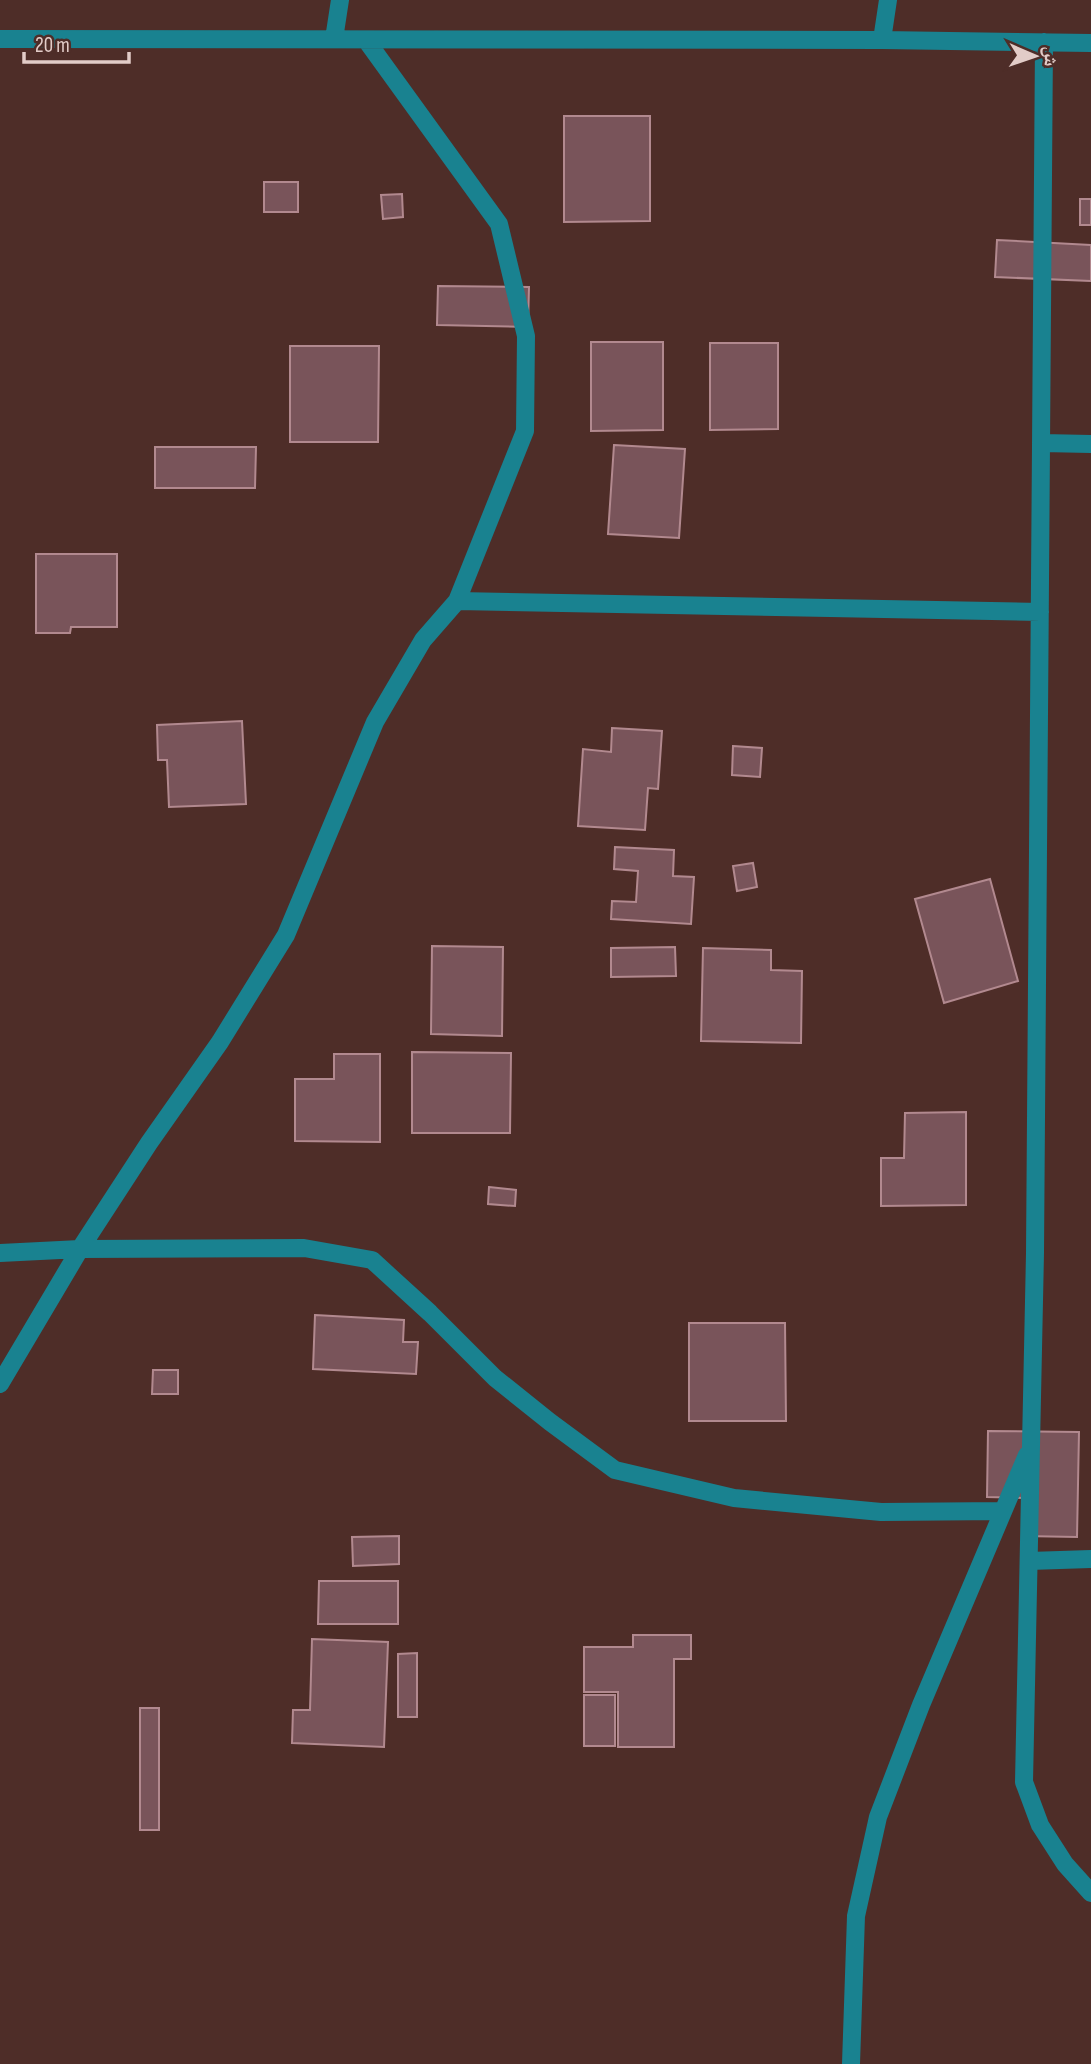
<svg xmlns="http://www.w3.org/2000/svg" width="1091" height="2064" viewBox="0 0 1091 2064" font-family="'Sofia Sans Condensed','Noto Naskh Arabic',sans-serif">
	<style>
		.building { fill: #79545a; stroke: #b2898f; stroke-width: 2 }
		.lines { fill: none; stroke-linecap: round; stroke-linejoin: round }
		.minor { stroke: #198290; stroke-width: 18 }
	</style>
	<rect width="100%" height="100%" fill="#4e2d28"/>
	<path class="building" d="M564,116H650V221L564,222Z
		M264,182H298V212H264Z
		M402,194L403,217L383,219L381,195Z
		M1080,199H1091V225H1080Z
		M997,240L1091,245V281L995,277Z
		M438,286L529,287L528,327L437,325Z
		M591,342H663V430L591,431Z
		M710,343H778V429L710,430Z
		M290,346H379L378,442H290Z
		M614,445L685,449L679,538L608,534Z
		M155,447H256L255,488H155Z
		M36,554H117V627H71L70,633H36Z
		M242,721L246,804L169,807L167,760H158L157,725Z
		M612,728L662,731L658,789L648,788L645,830L578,826L583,749L611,752Z
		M733,746L762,748L760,777L732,775Z
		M615,847L674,850L673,876L694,877L691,924L611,919L612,901L636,902L638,871L614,869Z
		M753,863L757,887L737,891L733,866Z
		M990,879L1018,981L944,1003L915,899Z
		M432,946L503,947L502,1036L431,1034Z
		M675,947L676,976L611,977V948Z
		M703,948L771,950V970L802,971L801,1043L701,1041Z
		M412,1052L511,1053L510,1133H412Z
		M334,1054H380V1142L295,1141V1079H334Z
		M966,1112V1205L881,1206V1158H904L905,1113Z
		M489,1187L516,1190L515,1206L488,1204Z
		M315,1315L404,1320L403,1342H418L416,1374L313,1369Z
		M689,1323H785L786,1421H689Z
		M153,1370H178V1394H152Z
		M988,1431L1079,1432L1077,1537L1023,1536V1498L987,1497Z
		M399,1536V1564L353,1566L352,1537Z
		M319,1581H398V1624H318Z
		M633,1635H691V1659H674V1747H618V1692H584V1647H633Z
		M312,1639L388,1642L384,1747L292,1743L293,1710H310Z
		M417,1653V1717H398V1654Z
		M584,1695H615V1746H584Z
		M140,1708H159V1830H140Z"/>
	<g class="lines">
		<path class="minor" d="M0,39L882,40L1091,43
			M334,39L340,0
			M882,40L888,0
			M1044,42L1035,1253L1024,1782L1040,1825L1065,1864L1091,1893
			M1042,443L1091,444
			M457,601L1040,612
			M0,1253L80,1249L304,1248L372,1260L430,1313L495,1378L550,1422L615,1470L734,1498L881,1512L1003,1511
			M0,1384L80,1249L149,1143L220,1042L286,935L375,722L423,640L457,601L525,431L526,336L499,224L366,40
			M1029,1561L1091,1559
			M851,2064L856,1916L878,1817L921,1705L1027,1455"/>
	</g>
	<g transform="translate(1035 56) rotate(92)" stroke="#4e2d28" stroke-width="5" paint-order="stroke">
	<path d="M0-5L12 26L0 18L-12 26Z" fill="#e2ccc8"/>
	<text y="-10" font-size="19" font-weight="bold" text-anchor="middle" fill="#e2ccc8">ش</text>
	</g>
	<path d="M24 52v10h105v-10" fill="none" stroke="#e2ccc8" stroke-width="3.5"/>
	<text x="35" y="52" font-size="21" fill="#e2ccc8" stroke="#4e2d28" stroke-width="5" paint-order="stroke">20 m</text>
</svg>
